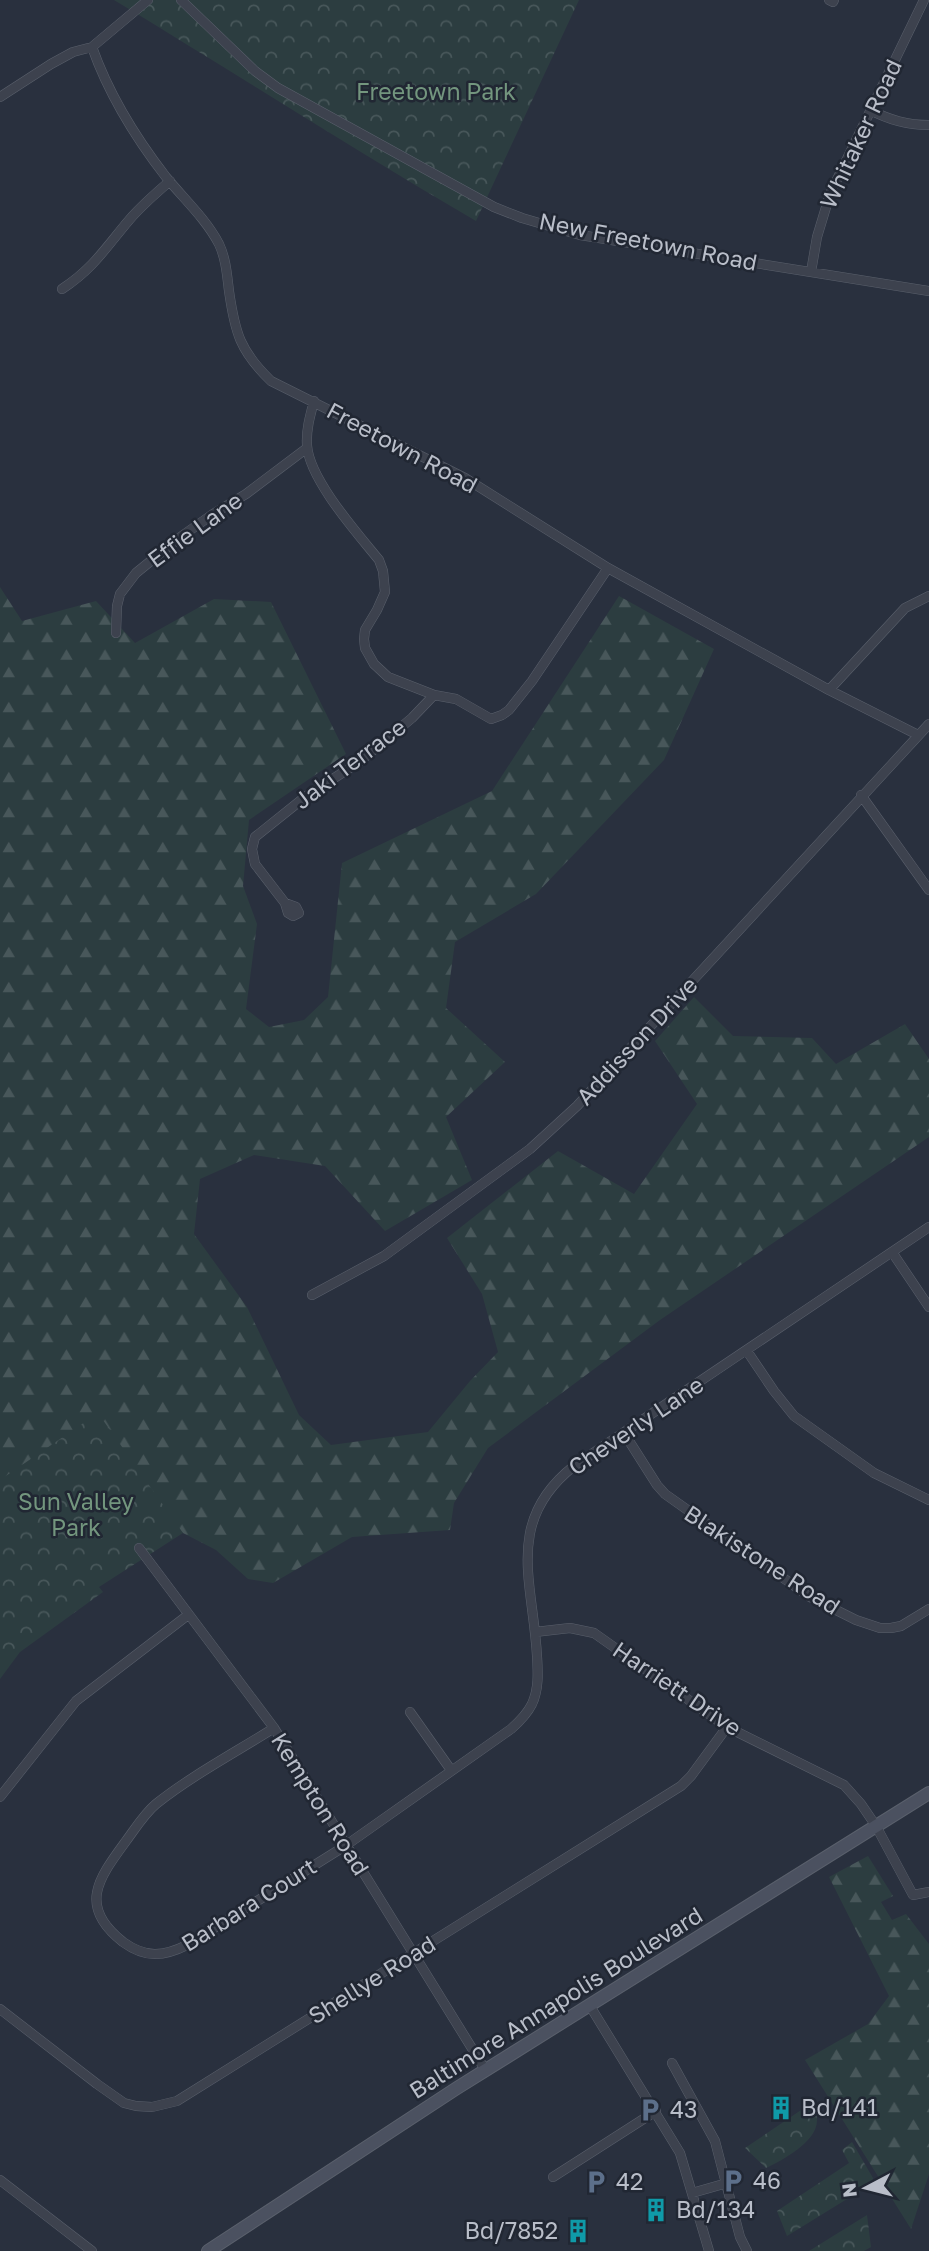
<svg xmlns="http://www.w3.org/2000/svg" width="929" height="2251" viewBox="0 0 929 2251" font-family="'Golos Text',sans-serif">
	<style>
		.forest { fill: url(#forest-firs) }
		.park { fill: url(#park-crowns) }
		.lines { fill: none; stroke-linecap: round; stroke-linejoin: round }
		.minor-casing { stroke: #5a606c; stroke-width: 10 }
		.secondary-casing { stroke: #5a606c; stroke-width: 14 }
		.minor { stroke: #3d424e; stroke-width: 9 }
		.secondary { stroke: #4b5160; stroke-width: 12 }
		.labels { text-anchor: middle; stroke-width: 5; stroke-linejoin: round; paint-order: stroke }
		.park-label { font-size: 23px; fill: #73967e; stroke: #212733 }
		.street-label { font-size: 23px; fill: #b9bec9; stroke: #212733 }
		.poi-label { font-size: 23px; fill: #b9bec9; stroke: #212733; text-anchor: start }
	</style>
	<defs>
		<pattern id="forest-firs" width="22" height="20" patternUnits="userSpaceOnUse" patternTransform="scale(1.75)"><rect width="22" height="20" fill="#2c3d40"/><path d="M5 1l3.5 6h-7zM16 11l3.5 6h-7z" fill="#48575a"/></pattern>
		<pattern id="park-crowns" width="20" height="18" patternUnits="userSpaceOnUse" patternTransform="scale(1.75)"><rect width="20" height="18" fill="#2c3d40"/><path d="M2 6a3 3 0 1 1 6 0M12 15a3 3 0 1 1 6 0" fill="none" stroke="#48575a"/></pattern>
	</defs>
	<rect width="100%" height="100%" fill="#29303e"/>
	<path class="forest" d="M0,587L22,621L96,601L135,643L214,599L271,602L346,754L249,820L243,886L257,924L246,1009L269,1027L304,1020L328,997L342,863L492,791L619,596L714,649L664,760L536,894L455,942L446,1008L505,1062L446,1117L472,1180L385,1231L325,1166L254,1155L200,1179L194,1234L247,1307L299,1415L331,1445L428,1432L470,1381L498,1352L482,1294L447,1238L558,1151L634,1194L697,1104L655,1041L694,997L733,1036L812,1038L836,1064L905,1024L929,1059V1137L660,1320L488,1448L454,1503L450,1530L352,1537L273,1583L248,1579L216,1550L183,1533L118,1482L0,1517Z
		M868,1856L893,1896L881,1902L892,1920L906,1914L929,1944V2174L911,2229L805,2060L868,2024L889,1996L829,1877Z"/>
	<path class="park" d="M114,0H579L476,221C354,150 235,73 114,0Z
		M98,1413L183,1533L99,1587L103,1592L20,1652L0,1679V1480Z
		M810,2104C812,2108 817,2114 817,2119C818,2142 782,2160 766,2168L745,2148Z
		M852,2142L873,2178V2183L787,2236L777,2211L849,2163L842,2150Z
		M867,2215L871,2247L864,2251H809Z"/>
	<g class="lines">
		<g class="minor-casing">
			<path id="minor" d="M181,0L255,71L278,88L494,207L522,218L580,235L929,291
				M829,0L833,2L834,0
				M92,47C109,95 135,137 166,177C184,199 206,219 219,244C226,259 227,275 229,291C235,333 240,351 271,381L465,478L608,568L829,690L918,735
				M0,97L51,64L73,52L92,47L148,0
				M870,110C890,120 907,125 929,125
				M811,272L817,237L830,194L924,0
				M62,289C94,268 106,247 130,219C142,205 156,193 170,181
				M314,401C310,416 306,430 307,445C309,479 357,533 379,560L383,571L385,592L377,610L365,630L364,639L365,648L374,664L388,677L434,695L456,699L491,719L502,715L509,710L532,681L608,568
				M116,633L117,606L120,594L136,573L179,538L213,514L246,494L307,448
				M829,690L905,608L929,596
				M861,795L929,890
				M285,903L296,907L299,913L293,916L288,913L285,903L255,864L252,849L255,837L305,797L359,762L412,718L434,695
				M892,1252L929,1307
				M312,1295L384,1256L530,1149L577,1106L929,724
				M747,1351L774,1391L794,1416L874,1473L929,1500
				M624,1433L657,1485L665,1494L810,1597L856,1620L880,1628H891L901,1626L929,1609
				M139,1548L274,1728L486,2071
				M535,1632L570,1628L594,1633L727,1727L844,1785L861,1804L876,1826L913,1895L929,1892
				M410,1712L451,1770
				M274,1728C236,1752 191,1776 156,1804C144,1814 135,1829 126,1841C99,1878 77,1906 123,1942C145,1958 163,1957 187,1945L345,1846L511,1729C519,1722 527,1714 532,1704C539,1689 538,1672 537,1656C533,1582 504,1521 574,1466L929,1227
				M0,1797L76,1701L188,1615
				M590,2006L680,2153L709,2251
				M0,2009L97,2084L124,2103L136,2106L152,2107L177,2101L681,1786L691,1776L727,1727
				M672,2063L715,2141L740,2237L747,2251
				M553,2177L656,2111
				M0,2180L92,2251
				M692,2193L727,2183"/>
		</g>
		<g class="secondary-casing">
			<path id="secondary" d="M208,2251L457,2088L929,1793"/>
		</g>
		<use href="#minor" class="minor"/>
		<use href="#secondary" class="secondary"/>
	</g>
	<defs>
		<g id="building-bare" transform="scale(1.89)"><path d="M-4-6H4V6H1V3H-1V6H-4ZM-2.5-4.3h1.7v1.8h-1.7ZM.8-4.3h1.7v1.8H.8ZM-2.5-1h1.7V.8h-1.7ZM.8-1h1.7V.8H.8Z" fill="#0f9aa8" stroke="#212733" stroke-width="2.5" paint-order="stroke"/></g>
		<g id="parking-bare" transform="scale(1.89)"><path d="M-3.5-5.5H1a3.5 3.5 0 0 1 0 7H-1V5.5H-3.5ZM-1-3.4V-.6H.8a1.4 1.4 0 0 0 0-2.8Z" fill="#5c6f8a" stroke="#212733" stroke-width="2.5" paint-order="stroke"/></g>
	</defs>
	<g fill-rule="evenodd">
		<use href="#building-bare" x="781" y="2108"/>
		<use href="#parking-bare" x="650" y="2110"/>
		<use href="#parking-bare" x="733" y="2181"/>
		<use href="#parking-bare" x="596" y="2182"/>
		<use href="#building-bare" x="656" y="2210"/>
		<use href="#building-bare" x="578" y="2231"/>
	</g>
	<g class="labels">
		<g class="park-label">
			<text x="436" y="100">Freetown Park</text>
			<text x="76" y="1510">Sun Valley<tspan x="76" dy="26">Park</tspan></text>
		</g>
		<g class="street-label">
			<text transform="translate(861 134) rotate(-65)" y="8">Whitaker Road</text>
			<text transform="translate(648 242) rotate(11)" y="8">New Freetown Road</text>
			<text transform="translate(402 448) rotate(28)" y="8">Freetown Road</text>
			<text transform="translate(195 530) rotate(-36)" y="8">Effie Lane</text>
			<text transform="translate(350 764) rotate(-37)" y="8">Jaki Terrace</text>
			<text transform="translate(637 1041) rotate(-47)" y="8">Addisson Drive</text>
			<text transform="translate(636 1426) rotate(-34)" y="8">Cheverly Lane</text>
			<text transform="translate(762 1560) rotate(33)" y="8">Blakistone Road</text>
			<text transform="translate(677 1689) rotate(34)" y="8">Harriett Drive</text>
			<text transform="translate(320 1804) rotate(58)" y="8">Kempton Road</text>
			<text transform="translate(249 1905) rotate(-32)" y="8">Barbara Court</text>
			<text transform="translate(372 1980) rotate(-32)" y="8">Shellye Road</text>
			<text transform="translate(556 2003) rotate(-32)" y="8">Baltimore Annapolis Boulevard</text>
		</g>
		<g class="poi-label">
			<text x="801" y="2116">Bd/141</text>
			<text x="670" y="2118">43</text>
			<text x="753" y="2189">46</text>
			<text x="616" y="2190">42</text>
			<text x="676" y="2218">Bd/134</text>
			<text x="558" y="2239" text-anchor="end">Bd/7852</text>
		</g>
	</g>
	<g transform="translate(866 2188) rotate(263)" stroke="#212733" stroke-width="5" paint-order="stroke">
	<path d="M0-5L12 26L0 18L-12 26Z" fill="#b9bec9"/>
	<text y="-10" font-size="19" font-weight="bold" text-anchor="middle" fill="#b9bec9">N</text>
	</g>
</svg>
